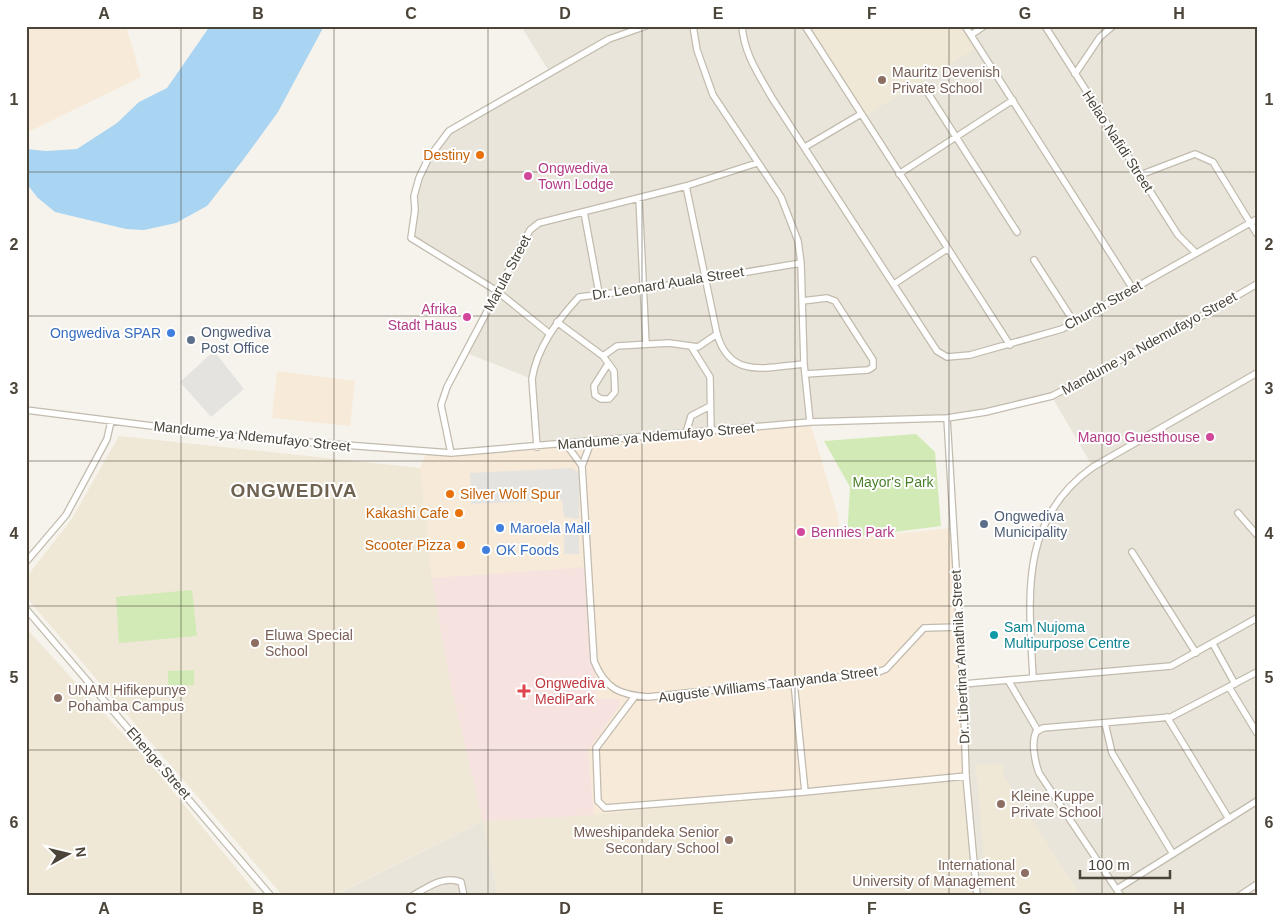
<svg xmlns="http://www.w3.org/2000/svg" width="1283" height="922" viewBox="0 0 1283 922" font-family="Helvetica,sans-serif">
	<style>
		.residential { fill: #eae5da }
		.commercial { fill: #f7ead8 }
		.education { fill: #efe8d6 }
		.medical { fill: #f6e3e0 }
		.green { fill: #d2eab5 }
		.parking { fill: #e5e3e0 }
		.water { fill: #a9d4f2 }
		.lines { fill: none; stroke-linecap: round; stroke-linejoin: round }
		.minor-casing { stroke: #c2bbae; stroke-width: 8 }
		.minor { stroke: #fff; stroke-width: 5.5 }
		.grid { fill: none; stroke: #4b4439; stroke-width: 1; stroke-opacity: 0.55 }
		.education-dot { fill: #8d6e63; stroke: #fff; stroke-width: 2 }
		.food-dot { fill: #e8710a; stroke: #fff; stroke-width: 2 }
		.hotel-dot { fill: #d1479c; stroke: #fff; stroke-width: 2 }
		.shop-dot { fill: #3f7fe0; stroke: #fff; stroke-width: 2 }
		.service-dot { fill: #5c6f8a; stroke: #fff; stroke-width: 2 }
		.culture-dot { fill: #0f9aa8; stroke: #fff; stroke-width: 2 }
		.health-dot { fill: #e0444e; stroke: #fff; stroke-width: 2 }
		.labels { text-anchor: middle; stroke-width: 4; stroke-linejoin: round; paint-order: stroke }
		.education-label { font-size: 14px; fill: #785e54; stroke: #fff; text-anchor: start }
		.street-label { font-size: 14px; fill: #4b4439; stroke: #fff }
		.food-label { font-size: 14px; fill: #c56008; stroke: #fff; text-anchor: end }
		.hotel-label { font-size: 14px; fill: #b23c85; stroke: #fff; text-anchor: start }
		.service-label { font-size: 14px; fill: #4e5e75; stroke: #fff; text-anchor: start }
		.shop-label { font-size: 14px; fill: #366cbe; stroke: #fff; text-anchor: start }
		.park-label { font-size: 14px; fill: #4a7f2a; stroke: #fff }
		.culture-label { font-size: 14px; fill: #0d838f; stroke: #fff; text-anchor: start }
		.health-label { font-size: 14px; fill: #be3a42; stroke: #fff; text-anchor: start }
		.district-label { font-size: 19px; font-weight: bold; letter-spacing: 1px; fill: #6e6250; stroke: #fff }
		.neatline { fill: none; stroke: #4b4439; stroke-width: 2 }
		.grid-label { font-size: 16px; text-anchor: middle; font-weight: bold; fill: #4b4439 }
	</style>
	<rect width="100%" height="100%" fill="#f6f3ec"/>
	<path class="residential" d="M521,26H1257V896H977L973,858L963,684L1033,678L1030,611L1037,543L1061,499L1093,467L1052,397L986,412L944,417L810,422L537,447L532,379L464,352L497,291L411,238L414,196L419,178L449,131L550,73Z
		M483,821L498,896H338L337,894Z"/>
	<path class="commercial" d="M26,26H126L141,77L26,133Z
		M277,371L355,381L350,426L272,418Z
		M810,422L838,516L839,539L953,528L966,776L594,815L483,821L450,683L432,578L420,468L427,452Z"/>
	<path class="education" d="M805,26H965L978,47L863,117Z
		M119,436L420,468L432,578L450,683L483,821L594,815L966,776L977,896H498L483,821L332,896H283L31,603L26,592L28,575L71,520Z
		M26,628L153,767L259,896H26Z
		M1003,764V775L1081,896H987L976,765Z"/>
	<path class="medical" d="M588,567L597,699H620L619,707L588,750L594,815L483,821L450,683L432,578Z"/>
	<path class="green" d="M916,434L935,452L941,526L847,538L850,487L824,441Z
		M192,590L197,636L119,643L116,597Z
		M194,670V685L168,686V671Z"/>
	<path class="parking" d="M214,351L244,389L211,417L180,382Z
		M572,468L579,473V519L564,517L562,500L471,504L470,473Z
		M564,532H579V554H564Z"/>
	<path class="water" d="M210,26H324L278,112L243,160L207,206L176,223L144,230L126,229L55,212L38,198L26,183V149L46,151L77,149L117,123L139,102L167,88Z"/>
	<g class="lines">
		<g class="minor-casing">
			<path id="minor" d="M693,26L697,50L713,95L781,197L798,241L801,263L804,364L810,422
				M742,26C744,54 759,75 772,98L937,351L947,357L970,355L1062,329L1257,219
				M805,26L1010,345
				M965,26L1133,289
				M1045,26L1178,235L1196,253
				M971,35L984,26
				M1075,74L1100,37L1113,26
				M924,87L1017,232
				M805,147L861,114
				M899,174L1013,100
				M1140,175L1195,154L1213,162L1257,234
				M686,186L717,334C730,380 767,367 804,364
				M639,198L646,344
				M584,212L599,293
				M1034,260L1074,322
				M894,284L947,249
				M802,301L827,298L835,301L873,360V367L868,370L805,374
				M557,322L603,356L614,371L615,392L609,399H601L595,395L594,386L608,364
				M550,334L497,291L411,238L415,210L414,196L419,178L428,159L449,131L609,39L646,26
				M692,348L710,377L711,430
				M603,356L617,346L669,343L698,347L717,334
				M26,410L239,437L451,453L810,422L947,418L986,412L1052,396L1183,327L1257,284
				M947,418L963,684L966,776L977,896
				M686,433L691,416L710,406
				M591,442L582,466L594,661C605,689 620,695 648,697L876,673L886,669L924,628L959,627
				M566,444L582,466
				M537,447L532,379C537,347 558,320 579,297L645,289L801,263
				M451,453L441,405L447,387L530,230L539,223L686,186L757,163
				M1238,513L1257,535
				M1132,552L1196,653
				M26,562L66,515L107,439L111,421
				M26,609L271,896
				M1213,644L1235,684
				M1033,678C1029,598 1018,520 1093,467L1257,373
				M1008,680L1038,731
				M794,682L805,792
				M963,684L1171,666L1257,618
				M1229,687L1257,733
				M635,696L596,748L598,801L605,808L805,792L966,776
				M1167,717L1229,819
				M1105,723L1112,753L1173,854
				M1117,889L1257,801
				M412,896C428,887 444,875 461,882L464,896
				M1121,896L1039,773C1035,762 1031,743 1036,732L1043,728L1171,717L1257,672
				M1239,896L1257,884"/>
		</g>
		<use href="#minor" class="minor"/>
	</g>
	<path class="grid" d="M181,26V896M334,26V896M488,26V896M642,26V896M795,26V896M949,26V896M1102,26V896M26,172H1257M26,316H1257M26,461H1257M26,606H1257M26,750H1257"/>
	<g class="education-dot">
		<circle cx="882" cy="80" r="5"/>
		<circle cx="255" cy="643" r="5"/>
		<circle cx="58" cy="698" r="5"/>
		<circle cx="1001" cy="804" r="5"/>
		<circle cx="729" cy="840" r="5"/>
		<circle cx="1025" cy="873" r="5"/>
	</g>
	<g class="food-dot">
		<circle cx="480" cy="155" r="5"/>
		<circle cx="450" cy="494" r="5"/>
		<circle cx="459" cy="513" r="5"/>
		<circle cx="461" cy="545" r="5"/>
	</g>
	<g class="hotel-dot">
		<circle cx="528" cy="176" r="5"/>
		<circle cx="467" cy="317" r="5"/>
		<circle cx="1210" cy="437" r="5"/>
		<circle cx="801" cy="532" r="5"/>
	</g>
	<g class="shop-dot">
		<circle cx="171" cy="333" r="5"/>
		<circle cx="500" cy="528" r="5"/>
		<circle cx="486" cy="550" r="5"/>
	</g>
	<g class="service-dot">
		<circle cx="191" cy="340" r="5"/>
		<circle cx="984" cy="524" r="5"/>
	</g>
	<circle class="culture-dot" cx="994" cy="635" r="5"/>
	<path class="health-dot" d="M521.5 683.5h5v5h5v5h-5v5h-5v-5h-5v-5h5z"/>
	<g class="labels">
		<g class="education-label">
			<text x="892" y="77">Mauritz Devenish<tspan x="892" dy="16">Private School</tspan></text>
			<text x="265" y="640">Eluwa Special<tspan x="265" dy="16">School</tspan></text>
			<text x="68" y="695">UNAM Hifikepunye<tspan x="68" dy="16">Pohamba Campus</tspan></text>
			<text x="1011" y="801">Kleine Kuppe<tspan x="1011" dy="16">Private School</tspan></text>
			<text x="719" y="837" text-anchor="end">Mweshipandeka Senior<tspan x="719" dy="16">Secondary School</tspan></text>
			<text x="1015" y="870" text-anchor="end">International<tspan x="1015" dy="16">University of Management</tspan></text>
		</g>
		<g class="street-label">
			<text transform="translate(1118 141) rotate(57)" y="5">Helao Nafidi Street</text>
			<text transform="translate(507 273) rotate(-62)" y="5">Marula Street</text>
			<text transform="translate(668 283) rotate(-9)" y="5">Dr. Leonard Auala Street</text>
			<text transform="translate(1103 305) rotate(-29)" y="5">Church Street</text>
			<text transform="translate(1149 343) rotate(-29)" y="5">Mandume ya Ndemufayo Street</text>
			<text transform="translate(252 436) rotate(6)" y="5">Mandume ya Ndemufayo Street</text>
			<text transform="translate(656 436) rotate(-5)" y="5">Mandume ya Ndemufayo Street</text>
			<text transform="translate(960 657) rotate(-93)" y="5">Dr. Libertina Amathila Street</text>
			<text transform="translate(768 684) rotate(-7)" y="5">Auguste Williams Taanyanda Street</text>
			<text transform="translate(159 763) rotate(49)" y="5">Ehenge Street</text>
		</g>
		<g class="food-label">
			<text x="470" y="160">Destiny</text>
			<text x="460" y="499" text-anchor="start">Silver Wolf Spur</text>
			<text x="449" y="518">Kakashi Cafe</text>
			<text x="451" y="550">Scooter Pizza</text>
		</g>
		<g class="hotel-label">
			<text x="538" y="173">Ongwediva<tspan x="538" dy="16">Town Lodge</tspan></text>
			<text x="457" y="314" text-anchor="end">Afrika<tspan x="457" dy="16">Stadt Haus</tspan></text>
			<text x="1200" y="442" text-anchor="end">Mango Guesthouse</text>
			<text x="811" y="537">Bennies Park</text>
		</g>
		<g class="service-label">
			<text x="201" y="337">Ongwediva<tspan x="201" dy="16">Post Office</tspan></text>
			<text x="994" y="521">Ongwediva<tspan x="994" dy="16">Municipality</tspan></text>
		</g>
		<g class="shop-label">
			<text x="161" y="338" text-anchor="end">Ongwediva SPAR</text>
			<text x="510" y="533">Maroela Mall</text>
			<text x="496" y="555">OK Foods</text>
		</g>
		<g class="park-label">
			<text x="893" y="487">Mayor's Park</text>
		</g>
		<g class="culture-label">
			<text x="1004" y="632">Sam Nujoma<tspan x="1004" dy="16">Multipurpose Centre</tspan></text>
		</g>
		<g class="health-label">
			<text x="535" y="688">Ongwediva<tspan x="535" dy="16">MediPark</tspan></text>
		</g>
		<g class="district-label">
			<text x="294" y="497">ONGWEDIVA</text>
		</g>
	</g>
	<rect width="1283" height="922" fill="none" stroke="#ffffff" stroke-width="55"/>
	<g transform="translate(68 854) rotate(82)" stroke="#ffffff" stroke-width="4" paint-order="stroke">
	<path d="M0-4L9 19L0 12L-9 19Z" fill="#4b4439"/>
	<text y="-8" font-size="14" font-weight="bold" text-anchor="middle" fill="#4b4439">N</text>
	</g>
	<path d="M1080 870v8h90v-8" fill="none" stroke="#4b4439" stroke-width="2.5"/>
	<text x="1088" y="870" font-size="15" fill="#4b4439" stroke="#ffffff" stroke-width="4" paint-order="stroke">100 m</text>
	<rect x="28" y="28" width="1228" height="866" class="neatline"/>
	<g class="grid-label">
		<text x="104" y="19">A</text>
		<text x="258" y="19">B</text>
		<text x="411" y="19">C</text>
		<text x="565" y="19">D</text>
		<text x="718" y="19">E</text>
		<text x="872" y="19">F</text>
		<text x="1025" y="19">G</text>
		<text x="1179" y="19">H</text>
		<text x="14" y="105">1</text>
		<text x="1269" y="105">1</text>
		<text x="14" y="250">2</text>
		<text x="1269" y="250">2</text>
		<text x="14" y="394">3</text>
		<text x="1269" y="394">3</text>
		<text x="14" y="539">4</text>
		<text x="1269" y="539">4</text>
		<text x="14" y="683">5</text>
		<text x="1269" y="683">5</text>
		<text x="14" y="828">6</text>
		<text x="1269" y="828">6</text>
		<text x="104" y="914">A</text>
		<text x="258" y="914">B</text>
		<text x="411" y="914">C</text>
		<text x="565" y="914">D</text>
		<text x="718" y="914">E</text>
		<text x="872" y="914">F</text>
		<text x="1025" y="914">G</text>
		<text x="1179" y="914">H</text>
	</g>
</svg>
